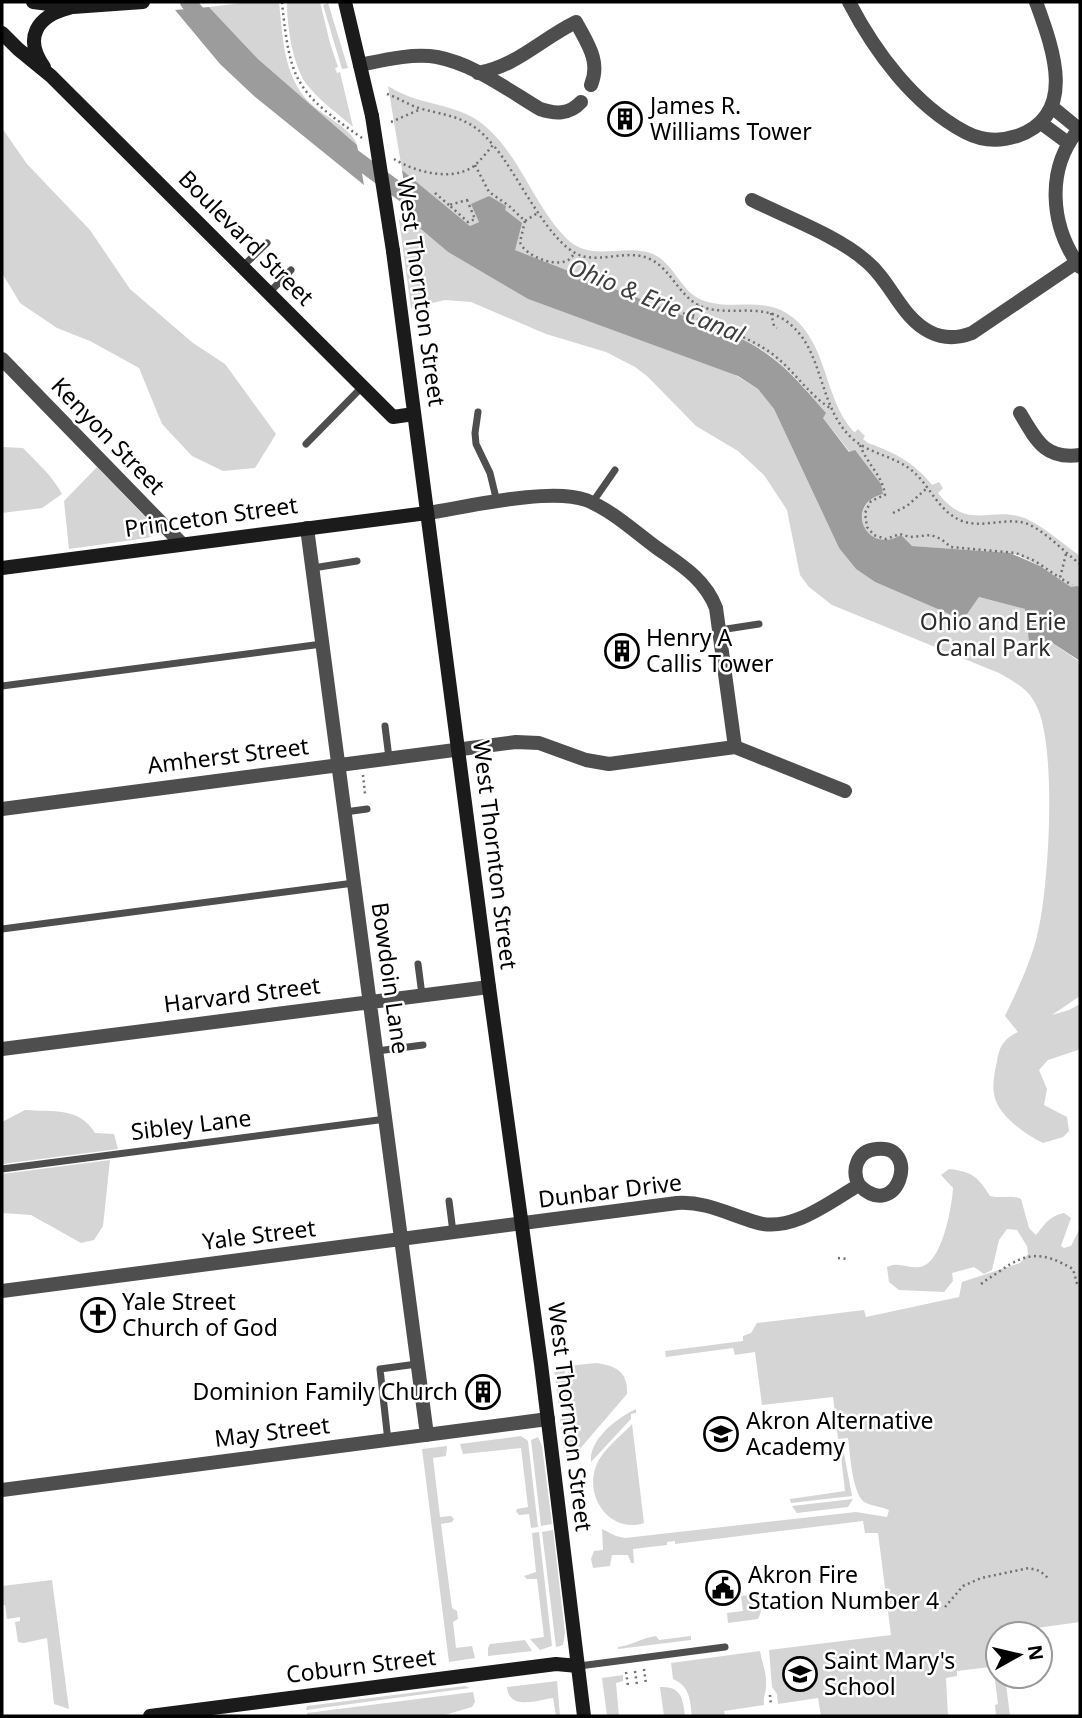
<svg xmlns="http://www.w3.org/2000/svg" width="1082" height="1718" viewBox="0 0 1082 1718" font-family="'Noto Sans',sans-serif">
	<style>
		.green { fill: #d5d5d5 }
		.water { fill: #9c9c9c }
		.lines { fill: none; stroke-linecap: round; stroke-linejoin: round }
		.canal { stroke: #9c9c9c; stroke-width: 16 }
		.path { stroke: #707070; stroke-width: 2.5; stroke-dasharray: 2 3.5; stroke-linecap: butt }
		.lane { stroke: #4e4e4e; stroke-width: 7 }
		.street { stroke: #4e4e4e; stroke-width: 14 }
		.secondary { stroke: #1b1b1b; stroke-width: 14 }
		.secondary-bridge { stroke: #1b1b1b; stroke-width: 14 }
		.labels { text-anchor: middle; stroke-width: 5; stroke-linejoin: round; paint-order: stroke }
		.poi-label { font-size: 23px; fill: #000; stroke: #fff; text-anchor: start }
		.street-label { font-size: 23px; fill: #000; stroke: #fff }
		.park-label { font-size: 23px; fill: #2c2c2c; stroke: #fff }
		.water-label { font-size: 24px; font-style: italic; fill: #3d3d3d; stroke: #fff }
	</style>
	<rect width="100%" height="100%" fill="#fff"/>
	<path class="green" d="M250,2H279C283,37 283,74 308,101C321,115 352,128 357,145L258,59L209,7Z
		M287,2H320L330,43L338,67L335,68L337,73L340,72L353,127C337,113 318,100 305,82C292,61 287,26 287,2Z
		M328,3L348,68L342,69L323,5Z
		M388,86C417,105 452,103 477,120C518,148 532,204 566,238C589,262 619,245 647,252C673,258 679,291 702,300C737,313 767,292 798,322C828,352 825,399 853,431L855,432L858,429L865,436L863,439L868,443C895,453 914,462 932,485L939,482L943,488L938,493C969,533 992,504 1027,519C1046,528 1063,544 1080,556V588L1071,587L1040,566L1016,554L911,546L901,536C865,555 844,505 883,494L823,418L825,412C798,380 778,355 738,337L515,250L479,222L470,226L402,170Z
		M2,128L27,164L90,230L130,289L193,343L225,364L276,434L255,468L223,471L192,456L162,424L139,368L90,341L57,328L20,303L2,273Z
		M409,219L448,252L528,299L732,373L758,389L774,409L839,548L856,569L875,582L963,620L979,597L1025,609L1048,640L1080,662V996L1052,1015L1069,1010L1080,1004V1047L1078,1050L1048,1060L1039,1070L1047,1089L1044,1105L1067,1117L1069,1131L1063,1137L1043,1143C1025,1134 997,1115 994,1094C992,1084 995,1071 997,1061C1000,1045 1004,1039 1018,1032L1005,1016C1017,991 1030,964 1037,936C1049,891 1058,742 1035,703C1027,688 1013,681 999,673L832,605L809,587L800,575L787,510L764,475L738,451L696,426L647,376L635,367L606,352L546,334L471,302L445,300L411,308L399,220Z
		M2,447L23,448C37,463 52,475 62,494L42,508L2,513Z
		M97,467L153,525L155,535L147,538L69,549L64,501Z
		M25,1110C53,1112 80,1107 95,1133L114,1134L118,1149L2,1164V1122Z
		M110,1160L103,1226L94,1240L81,1243L31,1215L2,1213V1174Z
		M949,1169C973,1172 978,1177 990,1196C1001,1199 1011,1194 1021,1199L1029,1228L1036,1235C1045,1224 1049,1216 1064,1213L1071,1218L1061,1246L1064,1248L1071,1246L1080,1228V1622L1000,1633L998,1666L957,1671V1676L946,1678L948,1716H821L818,1698L778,1704L777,1694L772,1687L769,1650L891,1635L878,1533H865L863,1521L675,1544V1541L667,1542V1545L633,1549L634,1563H631L628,1555H612L610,1566L593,1568L591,1559L594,1551L603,1550L602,1529L616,1536L625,1538L856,1512L887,1517L889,1510C882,1507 873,1506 866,1503C852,1497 850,1452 848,1438L838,1439L833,1397L762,1405L755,1352L735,1355L733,1348L666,1357L665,1351L743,1341V1336L751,1333L757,1323L864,1310L866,1317L959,1297L962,1282L1020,1263L1028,1254L1027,1246L1017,1230L1007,1229L999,1240L992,1270L984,1274L974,1267L952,1273L953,1281L944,1292L899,1290L889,1282L887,1267C899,1261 908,1269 920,1267C942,1264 952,1207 953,1188L941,1175Z
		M596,1363C617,1366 628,1372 627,1394L578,1451L567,1366Z
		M564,1366L570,1410L559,1408L554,1369Z
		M636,1409V1413L631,1414V1419L591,1462C589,1439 617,1418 636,1409Z
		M570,1413L575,1452L567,1457L564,1449L560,1418Z
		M632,1424L644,1523C611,1534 584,1498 596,1466C602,1450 620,1437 632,1424Z
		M521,1436L528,1441L538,1527L531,1528L529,1514L519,1515L516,1511L517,1509L528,1507L521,1448L463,1454L460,1444Z
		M538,1437L542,1446L552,1524L541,1526L531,1440Z
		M447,1446L446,1456L433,1458L440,1517L451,1516L454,1519L452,1522L441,1524L452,1608L457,1611L458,1619L453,1622L456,1648L472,1646L475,1658L449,1662L422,1449Z
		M840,1448H843L852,1496L791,1503L790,1499L845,1491Z
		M853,1499L848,1507L797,1513L792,1506Z
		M553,1530L565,1633L563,1645L556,1647L542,1532Z
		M539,1532L552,1646L540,1650L530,1639L544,1637L537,1579H527L524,1576L536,1572L532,1533Z
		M52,1580L69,1709L54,1704L47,1638L24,1643L18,1642L15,1622L20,1621V1617L7,1619L5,1605H2V1586Z
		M759,1594L761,1612L758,1619L728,1623L727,1613L743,1611L741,1596Z
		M656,1636L659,1640L691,1636V1640L618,1649V1647C632,1645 642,1638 656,1636Z
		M525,1640L532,1651L488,1656V1648L490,1644Z
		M760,1651C762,1663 767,1673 766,1685C766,1694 763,1696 764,1705L724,1711L725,1716H692C690,1700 690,1686 673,1679L671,1663Z
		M998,1668V1676H1005L1010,1716H996L995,1705L998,1704L994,1672H991V1669Z
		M623,1675V1681L616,1683L619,1716H607L602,1678Z
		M557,1681L560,1716H556L553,1698C538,1700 509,1711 507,1687Z
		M465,1686L470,1688L306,1710L307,1706Z
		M660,1687C681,1686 683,1698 685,1716H664Z
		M473,1692L475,1702L472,1707L441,1716H307V1713Z"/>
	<path class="water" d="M209,7L258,59L357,145L364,185L254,96L220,64L175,10Z
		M402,170L470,226L479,222L471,204L489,196L506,206L505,210L522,223L515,250L738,337C779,357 796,379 826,413L823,418L849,452L855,450L881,484L883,494C843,504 866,556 901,535L912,546L1010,553L1040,566L1071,587L1077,586L1080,588V661L1048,640L1042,645L1029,641L1025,609L979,597L963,620L875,582L856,569L839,548L774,409L758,389L738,376L528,299L448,252L409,219Z"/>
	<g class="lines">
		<path class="canal" d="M188,2L206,24
			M344,150L421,207"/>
		<path class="path" d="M282,2C290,82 296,92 362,138
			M387,94C399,98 410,106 422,109C454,117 471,118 493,145
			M391,122L421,109
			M394,159C415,172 452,182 474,166C481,160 487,152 493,145C518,173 548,245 582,256C604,262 629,249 650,259C671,269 679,296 700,306C726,317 758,303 783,319C826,346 816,408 854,440C871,454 893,456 910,469C930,484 937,511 962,521C980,528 1001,519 1020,522C1039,524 1065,553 1080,564
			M475,165L489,192L508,205L525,221L539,212
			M435,193L449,205
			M467,200L475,219L468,222L449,205Z
			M525,221L520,242C524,255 553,267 566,261C570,260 572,256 575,253
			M678,311L692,317L699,305
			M771,313L774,326L777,328
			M692,317C719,328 751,337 775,356C795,372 808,394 830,408
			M860,445C867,464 883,476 885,495L871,501L865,513L867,527L874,535L886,539L900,534L910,537L931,535L941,539L951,547L1016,553L1035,561L1060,578
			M893,513L907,506L927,488
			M1066,554L1060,578L1072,585
			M363,775L365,794
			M838,1258L848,1259
			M981,1284C987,1279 993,1276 1000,1271C1028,1251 1043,1252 1073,1269L1077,1284
			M945,1607L963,1586L981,1578L1029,1568L1040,1571L1048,1578
			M644,1669L646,1684
			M635,1671L637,1685
			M626,1672L628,1686
			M770,1695L771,1705"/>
		<path class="lane" d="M243,266L267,243
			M269,293L291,270
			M478,412L475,433L476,444L490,473L497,502
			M306,444L362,387
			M592,503L615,470
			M313,568L357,561
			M720,630L759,624
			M2,686L322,644
			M385,726L389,758
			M345,812L367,809
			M2,929L354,883
			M418,964L422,995
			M377,1051L423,1045
			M2,1169L386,1119
			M449,1201L453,1232
			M388,1441L380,1369L417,1364
			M579,1666L725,1647"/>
		<path class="street" d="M849,2C875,52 914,105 965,132C982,141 999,142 1017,136C1079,115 1052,46 1036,2
			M360,65C384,60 412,53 437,57C474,64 508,90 540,109C555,114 569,115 581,102
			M478,73C517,66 541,39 576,22C587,43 601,61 591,85
			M1052,107L1079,129
			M1041,123L1068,143
			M1080,128C1045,168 1050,226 1080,267
			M752,200C786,217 838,236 866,261C891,281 901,318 930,332C944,339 959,338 972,333L1080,260
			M2,359L182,544
			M1020,413C1036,440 1045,460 1080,455
			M427,513C467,507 550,487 586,500C612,510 635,532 657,548C681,565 705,579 716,608L735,747
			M307,528L427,1435
			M2,809L516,742L539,743L586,760L609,764L735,747L845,791
			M2,1049L489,987
			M2,1291L677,1203C705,1201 728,1214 755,1222C791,1234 829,1202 859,1185C898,1224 922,1143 876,1149C857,1151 851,1170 859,1185
			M2,1490L548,1419"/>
		<path class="secondary" d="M33,2L73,7L143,2
			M345,2L372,116
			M2,33L18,49L51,76L393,417L414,414
			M44,67C23,38 37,16 69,8
			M393,251L489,987L541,1364L584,1716
			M2,568L427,513
			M150,1716L556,1664L578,1666"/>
		<path class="secondary-bridge" d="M372,116L393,251"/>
	</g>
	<defs>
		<g id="building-ring" transform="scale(1.75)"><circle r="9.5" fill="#fff" stroke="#000" stroke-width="1.5"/><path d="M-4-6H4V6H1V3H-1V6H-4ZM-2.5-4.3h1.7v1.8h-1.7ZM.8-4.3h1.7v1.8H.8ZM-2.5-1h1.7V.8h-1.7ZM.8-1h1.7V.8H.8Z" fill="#000"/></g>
		<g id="church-ring" transform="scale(1.75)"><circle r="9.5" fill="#fff" stroke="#000" stroke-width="1.5"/><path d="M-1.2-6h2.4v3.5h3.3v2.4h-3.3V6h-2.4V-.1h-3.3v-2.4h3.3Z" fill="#000"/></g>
		<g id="school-ring" transform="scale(1.75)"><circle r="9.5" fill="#fff" stroke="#000" stroke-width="1.5"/><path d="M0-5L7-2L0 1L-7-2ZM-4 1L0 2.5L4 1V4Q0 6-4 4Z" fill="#000"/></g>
		<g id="civic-ring" transform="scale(1.75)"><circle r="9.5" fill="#fff" stroke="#000" stroke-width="1.5"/><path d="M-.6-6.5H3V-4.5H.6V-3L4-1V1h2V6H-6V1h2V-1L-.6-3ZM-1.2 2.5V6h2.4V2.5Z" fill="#000"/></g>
	</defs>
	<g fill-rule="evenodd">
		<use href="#building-ring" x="625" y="119"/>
		<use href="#building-ring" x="622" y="651"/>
		<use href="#church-ring" x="98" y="1315"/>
		<use href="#building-ring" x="483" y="1392"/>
		<use href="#school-ring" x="721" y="1434"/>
		<use href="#civic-ring" x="723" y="1588"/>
		<use href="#school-ring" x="800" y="1674"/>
	</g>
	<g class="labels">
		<g class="poi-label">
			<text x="650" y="114">James R.<tspan x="650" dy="26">Williams Tower</tspan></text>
			<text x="646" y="646">Henry A<tspan x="646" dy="26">Callis Tower</tspan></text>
			<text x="122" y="1310">Yale Street<tspan x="122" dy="26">Church of God</tspan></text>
			<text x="458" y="1400" text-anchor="end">Dominion Family Church</text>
			<text x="746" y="1429">Akron Alternative<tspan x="746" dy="26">Academy</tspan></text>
			<text x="748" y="1583">Akron Fire<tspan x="748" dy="26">Station Number 4</tspan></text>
			<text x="824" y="1669">Saint Mary's<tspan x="824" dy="26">School</tspan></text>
		</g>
		<g class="street-label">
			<text transform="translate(246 238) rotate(45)" y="8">Boulevard Street</text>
			<text transform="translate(421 292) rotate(82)" y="8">West Thornton Street</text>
			<text transform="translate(108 436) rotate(46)" y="8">Kenyon Street</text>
			<text transform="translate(211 517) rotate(-8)" y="8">Princeton Street</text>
			<text transform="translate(228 756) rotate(-7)" y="8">Amherst Street</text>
			<text transform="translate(495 855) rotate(83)" y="8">West Thornton Street</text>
			<text transform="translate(390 978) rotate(82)" y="8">Bowdoin Lane</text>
			<text transform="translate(242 995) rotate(-7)" y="8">Harvard Street</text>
			<text transform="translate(191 1125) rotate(-7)" y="8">Sibley Lane</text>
			<text transform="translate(610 1191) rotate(-7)" y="8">Dunbar Drive</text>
			<text transform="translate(259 1235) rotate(-7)" y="8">Yale Street</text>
			<text transform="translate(570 1417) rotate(83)" y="8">West Thornton Street</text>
			<text transform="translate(272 1432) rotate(-7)" y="8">May Street</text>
			<text transform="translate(361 1666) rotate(-7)" y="8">Coburn Street</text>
		</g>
		<g class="park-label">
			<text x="993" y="630">Ohio and Erie<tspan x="993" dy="26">Canal Park</tspan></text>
		</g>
		<g class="water-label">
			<text transform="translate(656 301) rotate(22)" y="8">Ohio &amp; Erie Canal</text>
		</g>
	</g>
	<rect width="1082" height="1718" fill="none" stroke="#000000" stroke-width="7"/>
	<g transform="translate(1019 1655) rotate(82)"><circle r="33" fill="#ffffff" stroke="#999999" stroke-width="2"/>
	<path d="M0-5L12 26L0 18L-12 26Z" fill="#000000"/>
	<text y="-10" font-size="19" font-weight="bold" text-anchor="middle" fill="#000000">N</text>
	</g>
</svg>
